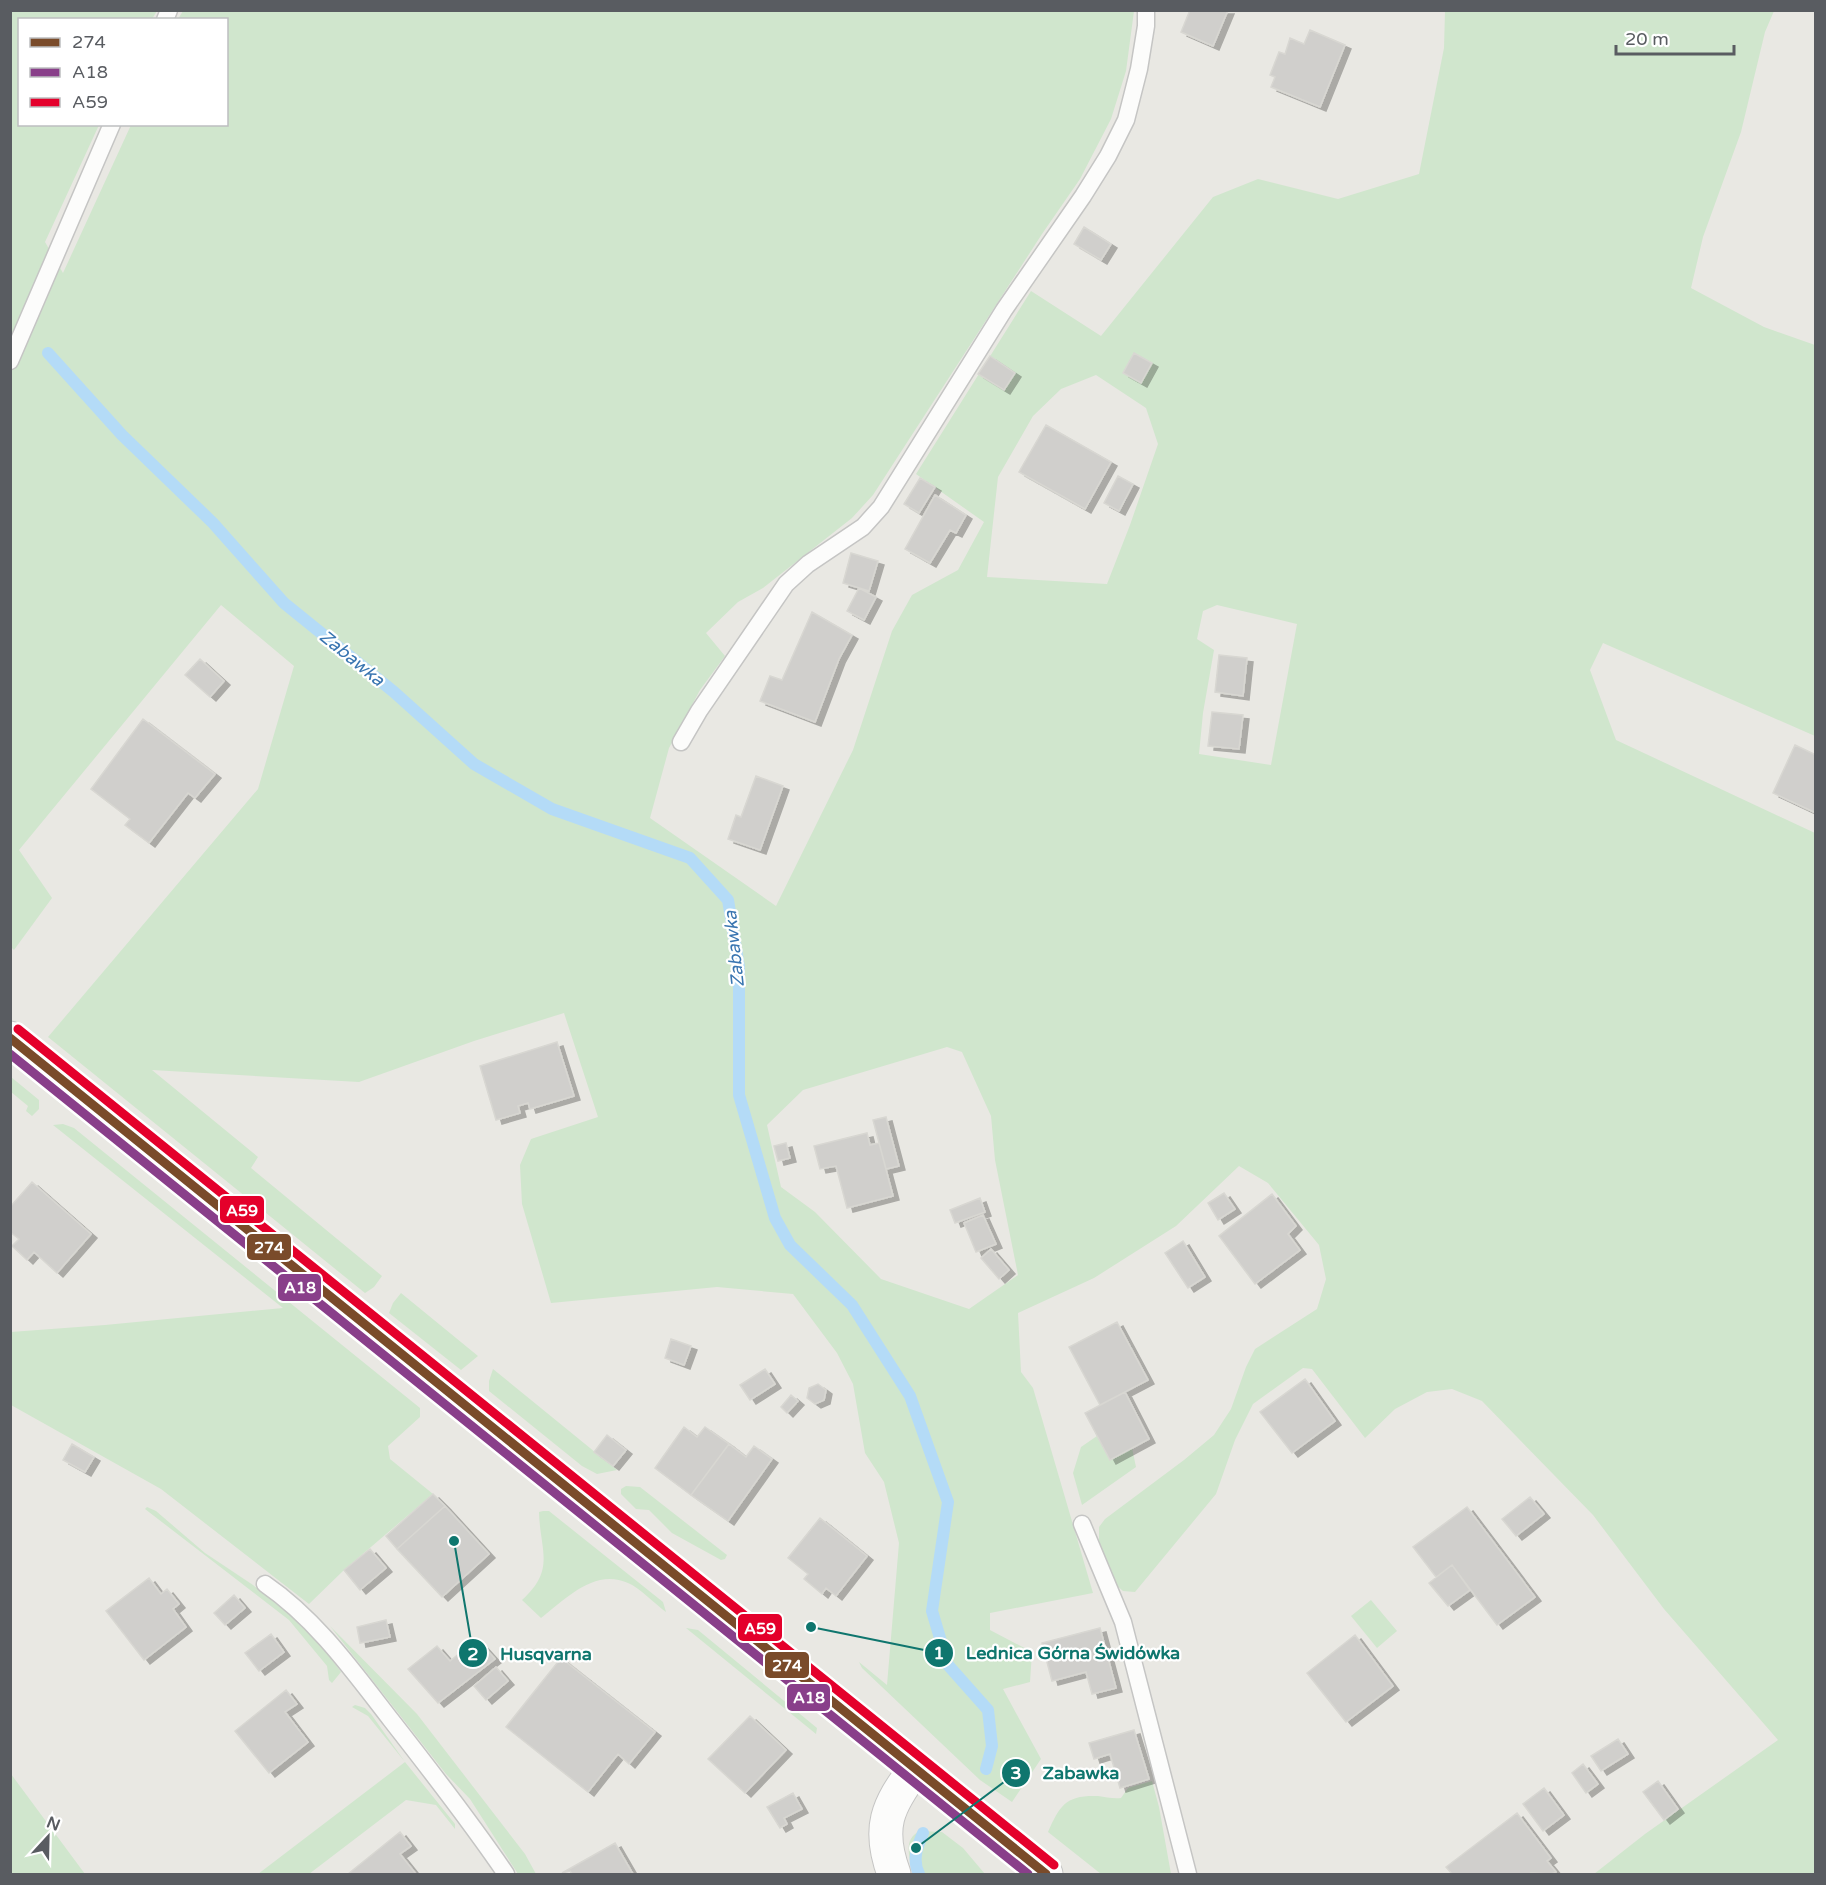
<svg xmlns="http://www.w3.org/2000/svg" width="1826" height="1885" viewBox="0 0 1826 1885" font-family="'Varela Round',sans-serif">
	<style>
		.green { fill: #d0e6cd; fill-rule: evenodd }
		.lines { fill: none; stroke-linecap: round; stroke-linejoin: round }
		.stream { stroke: #b4dbf7; stroke-width: 12 }
		.building { fill: #d0cfcc; stroke: #d8d7d2; stroke-width: 1.5; filter: url(#shadow) }
		.service-casing { stroke: #c5c5c4; stroke-width: 19 }
		.minor-casing { stroke: #c5c5c4; stroke-width: 35 }
		.secondary-casing { stroke: #c6c6c5; stroke-width: 35 }
		.service { stroke: #fcfcfb; stroke-width: 16 }
		.minor { stroke: #fcfcfb; stroke-width: 33 }
		.secondary { stroke: #fcfcfb; stroke-width: 33 }
		.bus-1-casing { stroke: #fff; stroke-width: 14 }
		.bus-2-casing { stroke: #fff; stroke-width: 14 }
		.bus-3-casing { stroke: #fff; stroke-width: 14 }
		.bus-1 { stroke: #7a4b2a; stroke-width: 9 }
		.bus-2 { stroke: #893f8a; stroke-width: 9 }
		.bus-3 { stroke: #e4002b; stroke-width: 9 }
		.labels { text-anchor: middle; stroke-width: 4.5; stroke-linejoin: round; paint-order: stroke }
		.water-label { font-size: 18px; font-style: italic; fill: #3a76b1; stroke: #fff }
		.leader { fill: none; stroke: #0f766e; stroke-width: 2 }
		.callout-dot { fill: #0f766e; stroke: #fff; stroke-width: 2 }
		.mark-label { font-size: 18px; text-anchor: middle; font-weight: bold; fill: #fff }
		.callout-label { font-size: 18px; text-anchor: middle; font-weight: bold; fill: #0f766e; stroke: #fff; stroke-width: 4.5; stroke-linejoin: round; paint-order: stroke }
		.line-badge { stroke: #fff; stroke-width: 2 }
		.badge-label { font-size: 16px; text-anchor: middle; font-weight: bold; fill: #fff }
	</style>
	<defs>
		<filter id="shadow"><feDropShadow dx="6" dy="4" stdDeviation="0" flood-color="#0004"/></filter>
	</defs>
	<rect width="100%" height="100%" fill="#e9e8e3"/>
	<path class="green" d="M11,11H157L152,19L20,20V124L99,125L45,242L63,273L131,125L226,124V20L178,19L183,11H1134L1126,71L1111,119L1080,179L1042,234L873,495L852,518L763,588L738,602L706,633L725,656L700,690L669,748L650,818L776,906L853,750L892,631L912,595L958,570L984,522L916,474L1031,291L1101,336L1213,197L1258,179L1338,199L1419,174L1444,48L1445,11H1774L1765,32L1741,132L1703,237L1691,288L1764,327L1815,345V736L1603,643L1590,670L1616,740L1815,833V1874H1594L1645,1834L1778,1740L1664,1609L1593,1515L1482,1401L1452,1389L1427,1392L1395,1409L1365,1438L1312,1369L1303,1368L1253,1404L1235,1440L1216,1494L1135,1592L1123,1591L1115,1584L1099,1541V1527L1105,1519L1184,1460L1214,1435L1231,1409L1246,1367L1255,1349L1317,1309L1326,1279L1319,1245L1268,1183L1239,1166L1176,1226L1094,1278L1018,1313L1021,1372L1033,1388L1093,1593L990,1613V1630L1032,1652L1030,1682L1003,1689L1041,1759L1012,1802L980,1780L862,1668L859,1662L887,1685L899,1543L884,1482L865,1453L853,1384L837,1353L793,1294L717,1287L551,1303L522,1204L520,1165L531,1139L598,1117L564,1013L474,1041L359,1082L152,1070L258,1157L251,1168L382,1276L374,1287L365,1293L48,1037L258,789L294,666L221,605L19,850L52,898L14,950L11,947ZM1096,375L1146,408L1158,444L1130,525L1107,584L987,577L998,477L1033,416L1061,389ZM1217,605L1297,624L1271,765L1199,754L1203,713L1214,650L1197,639L1203,611ZM947,1047L962,1052L991,1116L995,1160L1018,1275L969,1309L881,1279L815,1212L781,1187L767,1125L803,1090Z
		M11,1077L39,1100V1109L32,1116L26,1111L28,1106L11,1092Z
		M63,1124L74,1128L420,1408V1417L388,1446L390,1459L433,1494L344,1570L309,1604L161,1489L11,1405V1332L105,1325L283,1308L53,1125Z
		M401,1293L478,1356L461,1370L389,1313L393,1303Z
		M493,1369L617,1470L597,1474L582,1466L489,1391V1381Z
		M1097,1436L1110,1459L1132,1448L1136,1467L1082,1505L1073,1473L1081,1447Z
		M626,1486L640,1487L727,1555L725,1559L721,1560L672,1533L649,1510L636,1509L621,1494V1489Z
		M147,1507L156,1511L205,1553L253,1585L298,1621L318,1641L341,1672L332,1683L329,1680L327,1666L289,1620L145,1509Z
		M543,1511H549L663,1602L666,1612C655,1604 640,1588 628,1583C594,1568 566,1599 541,1618L522,1600C556,1569 540,1551 539,1512Z
		M1371,1600L1397,1631L1377,1648L1351,1616Z
		M330,1626L417,1714L525,1854L536,1874H518L470,1799L446,1774Z
		M686,1628L698,1630L817,1728L816,1734Z
		M355,1705L365,1708L371,1714L405,1762L455,1824V1829L436,1805L406,1800L309,1874H258L405,1762L368,1716L352,1707Z
		M11,1774L85,1874H11Z
		M1152,1781L1159,1807L1171,1874H1101L1048,1832C1060,1805 1066,1795 1098,1796C1106,1797 1113,1799 1121,1798L1128,1788Z
		M920,1831L942,1832L963,1848L985,1874H913C910,1859 902,1839 920,1831Z"/>
	<g class="lines">
		<path class="stream" d="M48,353L122,435L213,523L284,603L394,692L474,764L552,809L690,858L728,900L739,967V1095L775,1218L790,1245L852,1305L910,1396L948,1502L932,1611L948,1665L988,1710L992,1746L986,1769
			M919,1874C912,1860 917,1847 923,1833"/>
	</g>
	<path class="building" d="M1190,10H1228L1213,46L1181,32Z
		M1310,30L1345,45L1320,107L1271,87L1275,77L1270,75L1279,52L1285,54L1290,38L1304,44Z
		M1084,227L1111,244L1101,260L1074,244Z
		M1134,353L1152,363L1141,383L1123,373Z
		M990,356L1015,373L1004,390L978,374Z
		M1046,425L1111,462L1085,509L1019,472Z
		M1118,476L1133,484L1119,511L1104,503Z
		M920,478L935,487L919,513L904,504Z
		M935,495L966,515L956,533L950,530L930,563L905,549Z
		M851,553L878,561L869,591L843,583Z
		M859,588L876,597L864,620L847,611Z
		M812,612L852,635L839,659L815,722L760,701L770,676L782,680Z
		M1219,655L1247,658L1243,696L1215,692Z
		M200,659L224,681L210,697L185,675Z
		M1212,712L1243,715L1239,749L1208,746Z
		M143,719L215,774L195,798L188,793L149,843L125,825L130,819L91,789Z
		M1795,745L1816,755V813L1773,793Z
		M756,776L783,786L760,850L728,839L736,815L741,817Z
		M557,1042L574,1096L530,1109L528,1103L518,1106L520,1113L496,1120L480,1066Z
		M886,1117L899,1166L886,1169L873,1120Z
		M867,1133L870,1145L879,1143L893,1196L847,1208L836,1166L820,1169L814,1146Z
		M786,1143L790,1158L778,1161L774,1146Z
		M32,1182L91,1234L57,1273L34,1252L27,1260L12,1246L19,1239L10,1232V1207Z
		M1224,1193L1235,1209L1218,1220L1208,1203Z
		M1272,1194L1296,1226L1288,1234L1300,1250L1255,1284L1219,1236Z
		M980,1198L985,1212L955,1223L950,1210Z
		M983,1215L996,1244L976,1252L964,1223Z
		M1183,1241L1205,1277L1188,1288L1165,1253Z
		M991,1249L1009,1270L999,1279L981,1258Z
		M1117,1322L1148,1380L1100,1405L1069,1347Z
		M671,1339L691,1346L684,1365L665,1358Z
		M765,1369L775,1384L750,1400L740,1385Z
		M1305,1379L1335,1421L1292,1453L1260,1412Z
		M818,1384L826,1390L824,1400L815,1404L807,1398L809,1388Z
		M1125,1392L1149,1439L1110,1460L1085,1413Z
		M791,1395L798,1401L787,1413L781,1407Z
		M684,1427L697,1437L705,1427L729,1444L691,1495L655,1468Z
		M607,1435L626,1450L613,1466L594,1452Z
		M72,1444L94,1457L85,1472L63,1460Z
		M729,1444L746,1457L754,1446L772,1459L728,1521L691,1495Z
		M433,1494L445,1506L397,1549L386,1536Z
		M1530,1497L1544,1514L1516,1536L1502,1519Z
		M445,1506L489,1554L442,1597L397,1549Z
		M1467,1507L1535,1597L1497,1625L1452,1565L1436,1577L1413,1547Z
		M820,1518L867,1556L836,1596L826,1588L822,1594L804,1579L808,1574L788,1558Z
		M370,1549L386,1568L360,1590L344,1570Z
		M1452,1565L1470,1590L1448,1606L1429,1583Z
		M149,1578L161,1594L167,1589L179,1604L173,1609L186,1627L144,1660L106,1611Z
		M234,1595L245,1608L225,1625L214,1613Z
		M386,1620L390,1637L360,1643L357,1627Z
		M1100,1628L1116,1688L1092,1694L1086,1672L1052,1681L1042,1643Z
		M271,1634L284,1652L259,1671L245,1653Z
		M1355,1635L1393,1686L1346,1722L1307,1673Z
		M477,1639L495,1659L438,1703L408,1669L437,1646L450,1661Z
		M561,1658L655,1732L629,1764L618,1754L588,1792L506,1727Z
		M496,1667L508,1681L486,1700L474,1686Z
		M286,1690L297,1704L285,1712L308,1742L269,1773L235,1731Z
		M750,1716L786,1750L745,1793L708,1759Z
		M1134,1730L1149,1779L1120,1788L1110,1754L1094,1759L1089,1743Z
		M1618,1739L1628,1754L1601,1771L1591,1756Z
		M1583,1764L1598,1784L1586,1793L1572,1773Z
		M1658,1781L1678,1809L1664,1820L1643,1792Z
		M1544,1788L1564,1815L1543,1831L1523,1804Z
		M793,1793L802,1809L784,1818L787,1824L780,1828L767,1807Z
		M1517,1813L1551,1858L1547,1861L1556,1872L1552,1874L1531,1873L1529,1874H1452L1446,1867Z
		M400,1832L411,1846L400,1854L416,1874H348Z
		M615,1843L633,1874H572L570,1871L562,1873Z"/>
	<g class="lines">
		<g class="service-casing">
			<path id="service" d="M165,20L169,10
				M10,361L112,124
				M681,742L699,711L786,584L808,564L863,527L881,507L1004,310L1083,196L1108,156L1126,120L1139,69L1146,26V10
				M1082,1524L1123,1622L1188,1874
				M265,1584C316,1619 353,1671 391,1720C431,1771 470,1821 506,1874"/>
		</g>
		<g class="minor-casing">
			<path id="minor" d="M894,1874C877,1828 887,1806 915,1769"/>
		</g>
		<g class="secondary-casing">
			<path id="secondary" d="M10,1038L1046,1874"/>
		</g>
		<use href="#service" class="service"/>
		<use href="#minor" class="minor"/>
		<use href="#secondary" class="secondary"/>
		<g class="bus-1-casing">
			<path id="bus-1" d="M10,1038L1046,1874"/>
		</g>
		<g class="bus-2-casing">
			<path id="bus-2" d="M10,1054L1028,1874"/>
		</g>
		<g class="bus-3-casing">
			<path id="bus-3" d="M18,1029L1054,1865"/>
		</g>
		<use href="#bus-1" class="bus-1"/>
		<use href="#bus-2" class="bus-2"/>
		<use href="#bus-3" class="bus-3"/>
	</g>
	<g class="labels">
		<g class="water-label">
			<text transform="translate(352 658) rotate(39)" y="6">Zabawka</text>
			<text transform="translate(734 949) rotate(-96)" y="6">Zabawka</text>
		</g>
	</g>
	<path class="leader" d="M811 1627L939 1653M454 1541L473 1653M916 1848L1016 1773"/>
	<g class="callout-dot">
		<circle cx="811" cy="1627" r="6"/>
		<circle cx="454" cy="1541" r="6"/>
		<circle cx="916" cy="1848" r="6"/>
		<circle cx="939" cy="1653" r="15"/>
		<circle cx="473" cy="1653" r="15"/>
		<circle cx="1016" cy="1773" r="15"/>
	</g>
	<g class="mark-label">
		<text x="939" y="1659">1</text>
		<text x="473" y="1660">2</text>
		<text x="1016" y="1779">3</text>
	</g>
	<g class="callout-label">
		<text x="1073" y="1659">Lednica Górna Świdówka</text>
		<text x="546" y="1660">Husqvarna</text>
		<text x="1081" y="1779">Zabawka</text>
	</g>
	<g class="line-badge">
		<rect x="219" y="1195" width="46" height="29" rx="6" fill="#e4002b"/>
		<rect x="246" y="1233" width="46" height="28" rx="6" fill="#7a4b2a"/>
		<rect x="277" y="1273" width="45" height="29" rx="6" fill="#893f8a"/>
		<rect x="737" y="1613" width="46" height="29" rx="6" fill="#e4002b"/>
		<rect x="764" y="1651" width="46" height="28" rx="6" fill="#7a4b2a"/>
		<rect x="786" y="1683" width="45" height="29" rx="6" fill="#893f8a"/>
	</g>
	<g class="badge-label">
		<text x="242" y="1216">A59</text>
		<text x="269" y="1253">274</text>
		<text x="300" y="1293">A18</text>
		<text x="760" y="1634">A59</text>
		<text x="787" y="1671">274</text>
		<text x="809" y="1703">A18</text>
	</g>
	<rect width="1826" height="1885" fill="none" stroke="#595c61" stroke-width="24"/>
	<rect x="18" y="18" width="210" height="108" fill="#ffffff" stroke="#bdbec0" stroke-width="1.5"/>
	<rect x="30" y="38" width="30" height="9" fill="#7a4b2a" stroke="#bdbec0" stroke-width="1.5"/>
	<text x="72" y="48" font-size="18" fill="#595c61">274</text>
	<rect x="30" y="68" width="30" height="9" fill="#893f8a" stroke="#bdbec0" stroke-width="1.5"/>
	<text x="72" y="78" font-size="18" fill="#595c61">A18</text>
	<rect x="30" y="98" width="30" height="9" fill="#e4002b" stroke="#bdbec0" stroke-width="1.5"/>
	<text x="72" y="108" font-size="18" fill="#595c61">A59</text>
	<g transform="translate(48 1837) rotate(22)" stroke="#ffffff" stroke-width="4.5" paint-order="stroke">
	<path d="M0-4.5L10 22L0 15L-10 22Z" fill="#595c61"/>
	<text y="-9" font-size="16" font-weight="bold" text-anchor="middle" fill="#595c61">N</text>
	</g>
	<path d="M1616 45v9h118v-9" fill="none" stroke="#595c61" stroke-width="3"/>
	<text x="1625" y="45" font-size="18" fill="#595c61" stroke="#ffffff" stroke-width="4.5" paint-order="stroke">20 m</text>
</svg>
